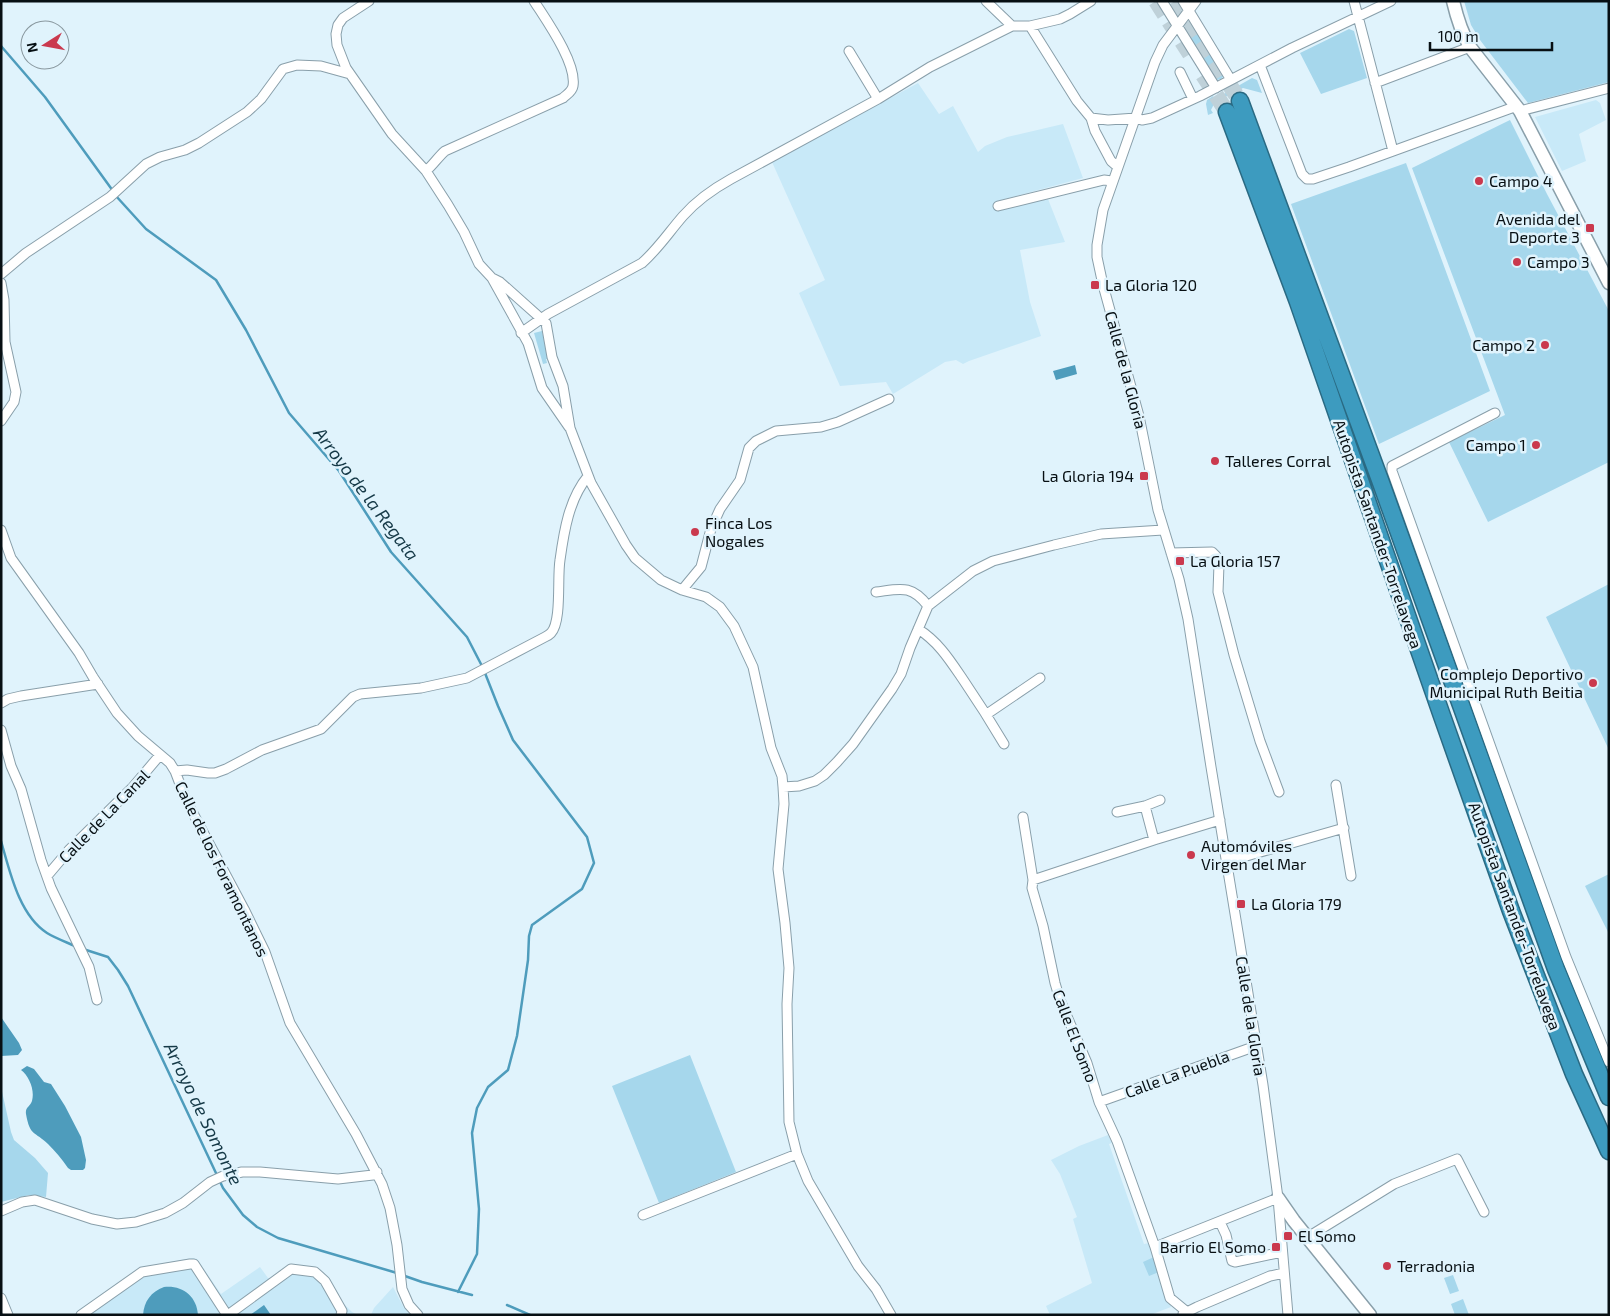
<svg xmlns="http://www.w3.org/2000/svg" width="1610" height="1316" viewBox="0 0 1610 1316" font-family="'Exo 2',sans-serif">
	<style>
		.built { fill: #c8e9f8 }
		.green { fill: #a6d7ec }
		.water { fill: #4e9cbc }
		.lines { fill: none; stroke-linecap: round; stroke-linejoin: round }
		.stream { stroke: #4e9cbc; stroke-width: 2.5 }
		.highway-tunnel { stroke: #bfd1d9; stroke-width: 16; stroke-dasharray: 16 8; stroke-linecap: butt }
		.street-casing { stroke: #899faa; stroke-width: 11 }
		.secondary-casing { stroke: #899faa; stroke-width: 15 }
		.highway-casing { stroke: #2a6a83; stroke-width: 19 }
		.street { stroke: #fff; stroke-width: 9 }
		.secondary { stroke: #fff; stroke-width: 12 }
		.highway { stroke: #3d9bbf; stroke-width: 16 }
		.poi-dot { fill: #ca394e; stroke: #e0f3fc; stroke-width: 2 }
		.labels { text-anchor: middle; stroke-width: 5; stroke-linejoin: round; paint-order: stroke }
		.poi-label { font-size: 16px; fill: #070f13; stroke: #e0f3fc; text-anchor: start }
		.street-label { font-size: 16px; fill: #070f13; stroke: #e0f3fc }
		.water-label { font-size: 18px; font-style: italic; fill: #153947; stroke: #e0f3fc }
	</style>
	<rect width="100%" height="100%" fill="#e0f3fc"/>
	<path class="built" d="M918,83L939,114L953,106L978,152L985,146L1007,137L1063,124L1083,178L997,201L999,209L1048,199L1065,242L1020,250L1030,302L1041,336L969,361L963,364L956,360L945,362L893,394L886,382L840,386L799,293L825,280L772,162Z
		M1596,100L1600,103L1606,120L1579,134L1586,161L1562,171L1535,117Z
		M1108,1135L1112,1143L1109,1144L1144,1244L1149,1243L1171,1307L1150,1315H1050L1046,1306L1092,1283L1073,1219L1077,1217L1060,1174L1051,1160L1079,1146Z
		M192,1258L197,1259L221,1294L260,1267L268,1278H272L291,1266L297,1265L317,1268L331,1284L343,1303L352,1312L358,1315H74L144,1267Z
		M393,1287L404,1308L410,1315H371L374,1308Z"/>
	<path class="green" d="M1464,1H1609V82L1528,103L1480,40L1471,25Z
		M1197,27L1224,76L1221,79L1217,80L1214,78L1190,38Z
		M1349,29L1354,31L1367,78L1321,94L1300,53Z
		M1252,78L1257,80L1262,93L1243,88L1215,102L1211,110L1213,113L1208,115L1206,104L1207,100L1213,96L1215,99Z
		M1510,120L1547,194L1609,311V462L1488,522L1449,442L1505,415L1412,168Z
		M1406,163L1490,391L1379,444L1291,204Z
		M542,331L548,359H546L547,363L543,364L534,333Z
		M1609,584V750L1546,617Z
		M1609,874V934L1585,886Z
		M690,1055L736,1172L659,1203L612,1086Z
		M1,1087L11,1132L14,1140L35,1158L48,1173L46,1197L29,1195L1,1202Z
		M1154,1257L1159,1272L1149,1276L1143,1262Z
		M1453,1275L1459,1291L1450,1294L1444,1278Z
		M1463,1299L1469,1315H1455L1451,1304Z"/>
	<path class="water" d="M1075,365L1077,374L1056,380L1053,371Z
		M1,1017L19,1043L22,1050L18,1055L1,1056Z
		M27,1066L34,1069L44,1082L51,1084L65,1106L81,1137L86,1160L85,1168L83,1170H71L68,1168C62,1159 55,1151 48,1144C35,1131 30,1137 26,1114C25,1107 30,1107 32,1101C35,1090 29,1076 21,1070Z
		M164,1287C182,1285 197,1296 198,1315H143C144,1301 151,1292 164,1287Z
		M264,1305L271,1315H250Z"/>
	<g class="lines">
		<path class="stream" d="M1,46L45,97L113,191
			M116,196L146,229L216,280L246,330L289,413L339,471L391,552L467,637L483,668L498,706L513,740L587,837L594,863L582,889L532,925L529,936L528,960L517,1036L508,1070L488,1087L477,1108L472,1133L479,1209L477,1254L458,1292
			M1,841C10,872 19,915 47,933C55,938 66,942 75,946
			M83,949L108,957L118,970L128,986L223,1188L243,1215L257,1227L278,1238L397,1273
			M402,1275L422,1282L472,1295
			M507,1305L530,1315"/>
		<path class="highway-tunnel" d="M1156,1L1190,54
			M1175,1L1240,101
			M1203,75L1227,112"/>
		<g class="street-casing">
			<path id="street" d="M369,1L343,18L338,25L336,34L337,45L346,68L392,134L426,171L448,205L464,232L479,264L492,278L528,343L542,388L569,427
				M986,1L1012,26
				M1162,1L1216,88
				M1183,1L1231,80
				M1196,1L1163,45L1155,62L1103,210L1097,245V257L1103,285L1139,416L1158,510L1179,579L1188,619L1211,767L1263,1085L1278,1198L1288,1315
				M1354,1L1393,151
				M1030,26L1077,101L1091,118L1095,131L1111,161L1118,167
				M849,51L878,99
				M1260,65L1302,174L1307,179H1313L1349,167L1517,106
				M1180,72L1193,99
				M1375,83L1470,47
				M1520,111L1609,88
				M1091,118L1108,120L1136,118L1142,120L1152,118L1200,96L1292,48L1391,1
				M426,171C434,164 438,157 445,151L563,98C567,94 572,92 573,86C577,63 546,20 534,1
				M998,206L1104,180L1112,181
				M1,274L26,253L110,197L146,164L160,157L185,150L199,143L247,112L261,99L283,69L297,65L321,66L350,74
				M492,278L500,282L546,323L552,357L563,386L570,428L591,483L626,545L635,558L661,580L682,590L706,597L720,607L734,626L753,667L771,748L782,776L783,787L784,804L778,869L785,923L789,968L787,1004L789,1122L797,1154L808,1181L858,1266L876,1289L891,1315
				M1,283L4,300L5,342L16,392L14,402L1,421
				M521,333L548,314L642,263C658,249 669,232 683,216C697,200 713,189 731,179L878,99L930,67L1012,26H1030L1060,19L1070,14L1091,1
				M1495,413L1392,466V471L1566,957L1609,1062
				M1,530L11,558L79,653L93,677L117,713L138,736L170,763L175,771L186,800L244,909L265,952L290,1023L356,1134L382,1184L390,1208L397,1245L402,1289L409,1305L418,1315
				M1171,553L1212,552L1216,556L1219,564L1218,592L1234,655L1260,741L1279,792
				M682,590L701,567L711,529L720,509L740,480L749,448L756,441L776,431L821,427L838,422L889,399
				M876,592C900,589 911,584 928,606
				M918,629C939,642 951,662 964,681C979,703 991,722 1004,744
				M1,703L8,699L21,696L98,684
				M987,714L1040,678
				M1,730L11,766L21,789L41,860L51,888L89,967L97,1000
				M175,771L187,770L208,773H215L226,769L262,750L321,729L353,697L360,694L421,688L467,678L545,637C547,636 549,635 551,633C562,621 557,577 560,560C564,531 569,499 588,476
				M1336,785L1351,876
				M783,787L799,786L815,781L824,775L837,762L853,744L892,689L901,674L910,648L928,606L973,571L993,561L1054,545L1101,534L1163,530
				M1145,806L1154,840
				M1117,812L1145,806L1160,800
				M1023,817L1033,880L1032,888L1043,926L1055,983L1060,1000L1087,1063L1099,1102L1117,1141L1155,1247L1170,1298L1187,1312
				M1226,859L1243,857L1344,828
				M47,876L69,850L132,788L160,755
				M1033,880L1154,840L1220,820
				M1099,1102L1256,1046
				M1,1211L22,1202L35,1200L92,1219L117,1224L136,1222L165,1213L183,1203L210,1182L223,1176L242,1172H260L338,1179L373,1175L377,1172
				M643,1215L797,1154
				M1220,1222L1226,1235L1232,1261L1235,1262L1282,1252
				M1308,1237L1394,1184L1457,1159L1484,1212
				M1155,1247L1278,1198
				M1,1298L8,1315
				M1183,1314L1197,1307L1270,1276L1284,1273
				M81,1315L142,1272L190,1264H194L227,1315
				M228,1315L291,1269L315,1272L325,1281L342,1311L341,1315"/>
		</g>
		<g class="secondary-casing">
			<path id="secondary" d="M1453,1C1457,18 1461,32 1470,47L1520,111L1609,283
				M1278,1198L1294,1221L1370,1315"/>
		</g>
		<g class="highway-casing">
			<path id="highway" d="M1240,101L1380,480L1556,969L1609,1097
				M1227,112L1298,302L1442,716L1511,911L1574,1074L1609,1151"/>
		</g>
		<use href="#street" class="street"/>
		<use href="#secondary" class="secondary"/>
		<use href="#highway" class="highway"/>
	</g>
	<g class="poi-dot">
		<circle cx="1479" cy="181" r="5"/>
		<rect x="1585" y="223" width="10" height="10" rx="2.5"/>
		<circle cx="1517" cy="262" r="5"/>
		<rect x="1090" y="280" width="10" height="10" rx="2.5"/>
		<circle cx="1545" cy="345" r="5"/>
		<circle cx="1536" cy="445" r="5"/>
		<circle cx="1215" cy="461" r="5"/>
		<rect x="1139" y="471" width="10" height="10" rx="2.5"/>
		<circle cx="695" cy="532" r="5"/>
		<rect x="1175" y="556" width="10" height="10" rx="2.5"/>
		<circle cx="1593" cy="683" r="5"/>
		<circle cx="1191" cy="855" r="5"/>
		<rect x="1236" y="899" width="10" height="10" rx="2.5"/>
		<rect x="1283" y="1231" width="10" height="10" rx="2.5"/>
		<rect x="1271" y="1242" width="10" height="10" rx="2.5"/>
		<circle cx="1387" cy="1266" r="5"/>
	</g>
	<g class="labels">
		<g class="poi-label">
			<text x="1489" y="187">Campo 4</text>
			<text x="1580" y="225" text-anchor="end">Avenida del<tspan x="1580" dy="18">Deporte 3</tspan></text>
			<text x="1527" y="268">Campo 3</text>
			<text x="1105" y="291">La Gloria 120</text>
			<text x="1535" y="351" text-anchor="end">Campo 2</text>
			<text x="1526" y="451" text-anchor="end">Campo 1</text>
			<text x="1225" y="467">Talleres Corral</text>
			<text x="1134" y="482" text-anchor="end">La Gloria 194</text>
			<text x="705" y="529">Finca Los<tspan x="705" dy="18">Nogales</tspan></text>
			<text x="1190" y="567">La Gloria 157</text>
			<text x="1583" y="680" text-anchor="end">Complejo Deportivo<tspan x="1583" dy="18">Municipal Ruth Beitia</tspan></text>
			<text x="1201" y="852">Automóviles<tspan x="1201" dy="18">Virgen del Mar</tspan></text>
			<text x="1251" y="910">La Gloria 179</text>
			<text x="1298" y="1242">El Somo</text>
			<text x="1266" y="1253" text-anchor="end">Barrio El Somo</text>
			<text x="1397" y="1272">Terradonia</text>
		</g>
		<g class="street-label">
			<text transform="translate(1126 370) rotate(75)" y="6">Calle de la Gloria</text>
			<text transform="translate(1378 534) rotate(71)" y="6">Autopista Santander-Torrelavega</text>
			<text transform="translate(104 816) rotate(-46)" y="6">Calle de La Canal</text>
			<text transform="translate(222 869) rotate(64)" y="6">Calle de los Foramontanos</text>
			<text transform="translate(1515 916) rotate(70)" y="6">Autopista Santander-Torrelavega</text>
			<text transform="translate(1251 1016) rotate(81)" y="6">Calle de la Gloria</text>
			<text transform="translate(1075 1036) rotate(69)" y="6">Calle El Somo</text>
			<text transform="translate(1177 1074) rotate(-20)" y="6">Calle La Puebla</text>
		</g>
		<g class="water-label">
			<text transform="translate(366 494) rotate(53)" y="6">Arroyo de la Regata</text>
			<text transform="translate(203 1114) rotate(64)" y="6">Arroyo de Somonte</text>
		</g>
	</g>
	<rect width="1610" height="1316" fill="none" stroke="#070f13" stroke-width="5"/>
	<g transform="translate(45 45) rotate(259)"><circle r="24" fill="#e0f3fc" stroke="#89989f"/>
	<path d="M0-4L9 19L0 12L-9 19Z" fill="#ca394e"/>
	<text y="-8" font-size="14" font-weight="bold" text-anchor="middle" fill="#070f13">N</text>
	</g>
	<path d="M1430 42v8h122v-8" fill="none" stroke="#070f13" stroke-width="2.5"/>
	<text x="1438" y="42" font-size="15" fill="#070f13" stroke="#e0f3fc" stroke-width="4" paint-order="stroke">100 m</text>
</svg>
